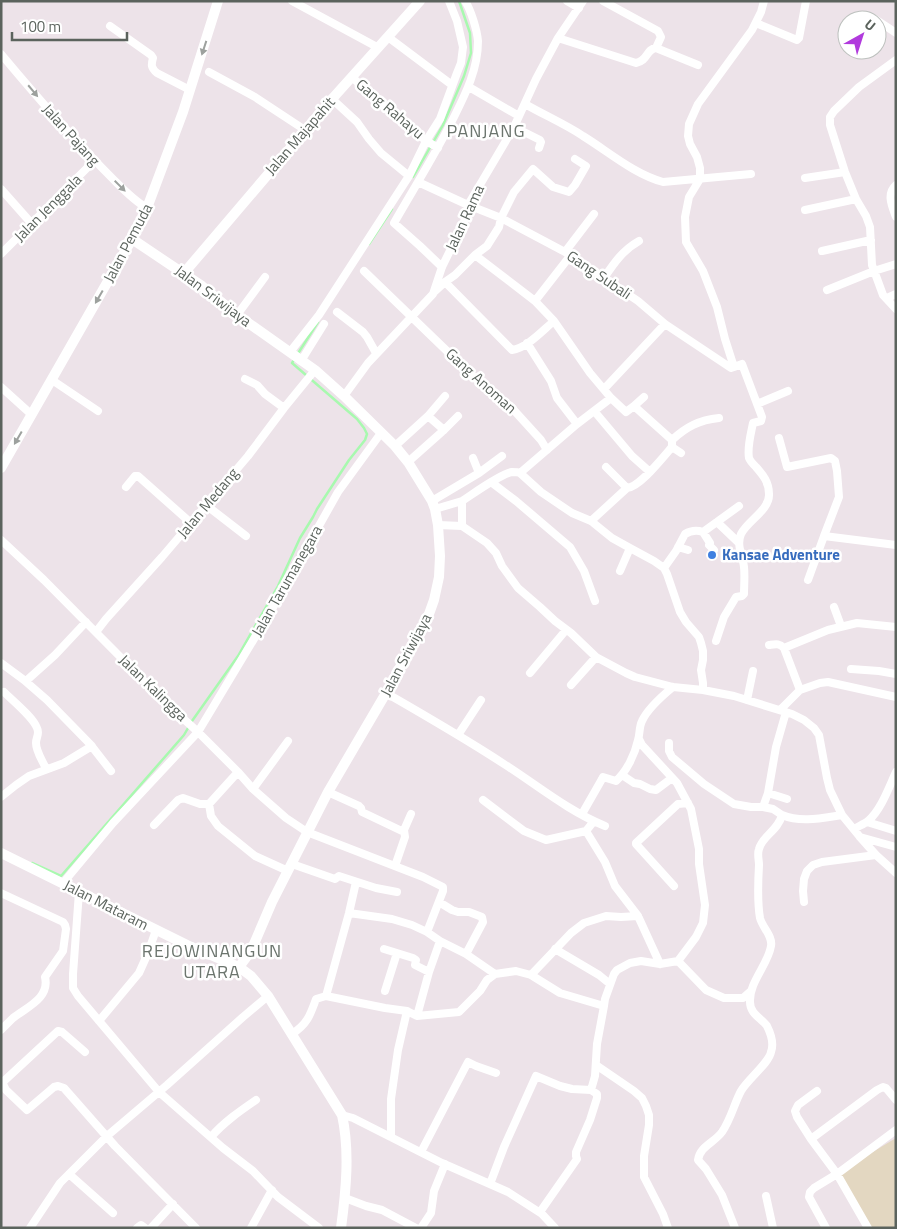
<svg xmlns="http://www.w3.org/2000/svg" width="897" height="1229" viewBox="0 0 897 1229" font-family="'Titillium Web',sans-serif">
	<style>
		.green { fill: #e3d7c1 }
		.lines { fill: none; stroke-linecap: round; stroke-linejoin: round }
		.stream { stroke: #a8f9af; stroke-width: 2.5 }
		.street { stroke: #fff; stroke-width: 8 }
		.secondary { stroke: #fff; stroke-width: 10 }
		.oneway { fill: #9da19e }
		.shop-dot { fill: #3f7fe0; stroke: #fff; stroke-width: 2 }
		.labels { text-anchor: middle; stroke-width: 5; stroke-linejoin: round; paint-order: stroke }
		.street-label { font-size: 15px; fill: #5b635d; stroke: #fff }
		.shop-label { font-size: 15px; font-weight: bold; fill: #366cbe; stroke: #fff; text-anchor: start }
		.quarter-label { font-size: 18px; letter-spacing: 1px; fill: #6c756e; stroke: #fff }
	</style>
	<rect width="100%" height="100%" fill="#ede3e9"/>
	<path class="green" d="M896,1138V1228H872L838,1173Z"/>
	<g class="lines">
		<path class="stream" d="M413,177L443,125L464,76L471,53L470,33L459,1
			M369,244L392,209
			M297,355L318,322
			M32,863L61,876L184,735L192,721L238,656L278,586L300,538L313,517L317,509L349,460L365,440L367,434L364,428L357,419L292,363L294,360"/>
		<path class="street" d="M292,1L377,47
			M567,1L579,8
			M603,1L658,31L661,37L656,48
			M875,19L896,33
			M756,23L797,40L799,38L806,1
			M110,26L151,55L153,58C151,65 151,68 157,73L190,90
			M388,37L452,85
			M558,38L636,63C648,61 646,49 656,48L698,65
			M1,54C37,97 73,139 112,178C123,189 134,201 147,208
			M896,60L859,87L834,111L830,117V125L845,172L856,199L866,216L870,227L872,265L883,295L896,309
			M209,72L255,97L305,130
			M352,77C378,101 407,130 438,148
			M469,87L519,116
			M332,99L357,122L369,139L381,153L409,176
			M525,104C544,115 565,124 583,136C609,152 634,174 663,182L751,174
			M514,127L540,140L541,142L539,148
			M805,178L845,172
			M418,182L468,205L501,218L565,252L638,301L665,324L731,368L734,367L733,364L725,339L717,307L703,271L686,242L685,217L689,197L700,179V168L697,157L690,144L688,136L689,124L698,104L752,30L761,12L764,1
			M896,185C886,194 892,206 896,217
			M1,189L32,224
			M805,210L856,199
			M822,251L871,240
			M565,252L594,214
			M1,254L94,161
			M475,255L535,301L554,321L590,373L611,398L626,412L634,406L672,440
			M442,267L420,246L394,223C414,188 436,153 454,117C466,93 478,69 478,41C477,30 471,10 465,1
			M364,271L477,380L511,407L541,440L547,450
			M604,278C614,263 623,250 639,241
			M445,282L512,350C527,348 543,330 554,321
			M827,290L874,271L896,264
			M434,292L445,282L455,275L475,255L487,246L499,227L501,218L514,192L533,169L553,187L569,192L575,185L586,166L575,159
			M887,298L896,294
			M535,301L570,256
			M337,312L363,332L367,337L376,353
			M237,315L265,277
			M527,343L551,381L557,398L577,424
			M290,352L319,315L409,176L426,141L440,119L457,73L461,63L463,47L457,21L449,1
			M301,361L324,324
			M245,379L257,385L265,394L284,408
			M52,380L98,411
			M1,387L32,415
			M604,389L665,324
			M344,396L368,363L433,294L442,267L464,222L468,205L514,127L536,79L558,38L583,1
			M757,404L788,391
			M634,406L644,397
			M595,412L632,456L650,472
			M428,416L444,430
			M779,438L787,467L831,458L835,461L837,471L839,497L824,536
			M395,446L428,416L445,396
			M672,447L681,453
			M473,458L479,473
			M408,462L444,430L458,416
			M606,467L627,488
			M520,473L541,492L572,513L591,521L612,538L630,548L654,561L664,568L667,574L680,612L686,622L699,637L701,643L703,651V660L701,670L703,683V690
			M491,482L516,501L570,547L584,571L595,601
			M126,487L135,476H138L191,523
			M432,501L479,473L502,456
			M206,505L246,536
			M435,509L462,501
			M591,521L627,488C640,487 663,457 672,447V440C686,427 699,420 719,418
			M717,522L739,543
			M438,525L462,526L487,543L496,553L502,566L518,588L540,607L555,621L571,633L596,657L626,673L635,677L673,687L703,690L734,696L792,714L804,720L814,728L819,735L827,778L830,790L842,815L860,837L876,855L896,873
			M462,526V501C473,494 500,474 512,472C515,472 518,472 520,473L577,424L611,398
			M703,532L739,506
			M1,540L44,580L165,702L198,732L238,772L253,789L286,818L307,832L423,877L443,887V891L427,932
			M678,547L688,550
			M664,568L676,551L685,534C690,531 697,530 703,532L710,543L709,545L714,550
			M620,571L630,548
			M808,580L824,536L896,545
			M834,607L841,626
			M96,632L106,619L162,557L248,456L284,408L315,370
			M716,641L724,617L736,597L742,596L744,594C744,586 745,576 744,567C743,556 736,546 741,534C747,521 770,510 769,494C769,482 763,475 756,467C753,464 750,461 749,458C747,447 751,433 753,423L761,421L762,417L742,364L734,367
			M769,645C776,644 779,643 784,648L800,690L780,710
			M784,648L828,630L857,623L896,627
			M1,663L24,680L47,700L90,744L111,771
			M851,669L879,671L896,674
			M530,673L566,630
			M26,681L55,655L86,622
			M571,685L596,657
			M800,690L820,683L828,682L896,697
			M4,692C13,701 33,717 37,728C40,734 36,737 36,743C36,752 43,761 46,769
			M386,693C426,716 466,739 504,764C537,785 568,811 605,826
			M747,700L753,671
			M458,735L481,700
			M669,743V751L672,757L704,784L734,804L751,807H763L773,809L782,815C778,831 762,836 759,849C757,854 759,860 759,865C758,882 757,901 760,918C762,927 773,936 771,946C768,965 749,982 750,1002C750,1014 761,1018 767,1026C771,1034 774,1044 771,1052C769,1063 748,1079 741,1091C734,1104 731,1119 722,1132C714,1143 700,1146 698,1160L706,1169L722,1195L735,1228
			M622,775L634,783L640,784L650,789L656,790L672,778
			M253,789L288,741
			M328,792L359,806L361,808L362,812L404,832
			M768,793L787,799
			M1,797L16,785L29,776L64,763L92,746
			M483,800L524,831L546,840L586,831
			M209,804L211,816L218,826L255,856L288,871
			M763,807L768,793L776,747L786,712
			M582,814L602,779L603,777L616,781C627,771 635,754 638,740C640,734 639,727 642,721C648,708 662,696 673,687
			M782,815C801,823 822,818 842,815
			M594,821L586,831L605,862L615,886L638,916
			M867,822L896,831
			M154,825L178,800L183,798L200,804H209L238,772
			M854,829C859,826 864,824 868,821C881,810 889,787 896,772
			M860,837L896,847
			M292,864L335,879L339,876L376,888L397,892
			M395,866L405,837L404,830L411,814
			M356,882L349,913L326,996L385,1008L407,1011L417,1016L459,1012L480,991L487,980L495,974L516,971L531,975L560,993L604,1006L597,1044L595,1076L591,1090L572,1089L560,1086L536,1076L504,1147L490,1184
			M63,883L113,823L198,732L275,604L338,492L381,433
			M674,886L636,844V843L678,804L688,803
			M79,892L73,974V988L78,996L159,1092L223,1148L253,1171L278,1197L319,1228
			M1,893L63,922L65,925L66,929L63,951L45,977C50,998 27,1007 13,1018C9,1022 5,1026 1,1030
			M439,902L452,910L458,912H469L482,917L483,922L466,954
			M804,902L803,891L804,879L807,871L813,865L822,862L876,855
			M349,913L392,919L412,925L427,932L440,941L466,954L495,974
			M384,949L413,958L416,960L415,965L429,972
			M555,949L599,975L610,984
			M678,961L706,990L724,998H743L751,991
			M531,975L571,933L584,923L606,916L621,917L638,916L660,964
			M385,991L397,953
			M604,1006L605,999L614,974L617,970L630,963L641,961L660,964L678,961L696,937L703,923L705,905L699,864V849L691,809L677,783L642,745L639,739
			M417,1016L429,972L440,941
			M99,1021L139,973L148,953L156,930
			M292,1034C307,1024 310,1016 316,999L326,996
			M85,1052L62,1032L58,1031L4,1081L3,1084L6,1090L27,1110L54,1087L58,1086L64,1088L115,1146L196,1228
			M596,1065L634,1091L642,1098L646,1106L649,1115V1125L644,1156V1177L663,1214L668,1228
			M817,1091L798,1105L795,1111L797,1117L811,1139L837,1174L868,1228
			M342,1115L353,1118L442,1163L508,1192L542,1214L555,1228
			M211,1137C224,1122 240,1111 256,1100
			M391,1137V1099L398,1050L407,1011
			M811,1139L877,1090L883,1087L886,1088L896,1100
			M421,1152L468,1062L476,1066L496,1073
			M69,1174L113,1213
			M766,1196L773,1228
			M345,1198L366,1206L382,1210L416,1228
			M540,1212L577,1159L576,1156V1152L590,1120L597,1098V1094L591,1090
			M30,1228L60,1183L107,1136L167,1085L243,1017L268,996
			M137,1228L141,1225L145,1228
			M151,1228L173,1204
			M251,1228L272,1190
			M421,1228L431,1213L434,1191L445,1164
			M826,1228L809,1197L810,1192L814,1188L837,1174L896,1130"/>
		<path class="secondary" d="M132,239L202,286L237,315L315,370L344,396L395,446L408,462L432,501L435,509L438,525L440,556L439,577L434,600L429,614L386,693L328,792L272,902L251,951L239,967
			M184,273L332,99L420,1
			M1,468L132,239L147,208L183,112L218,1
			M1,853L187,945L239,967L251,976L268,996L342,1115C350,1151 346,1191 341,1228"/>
	</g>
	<defs><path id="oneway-solid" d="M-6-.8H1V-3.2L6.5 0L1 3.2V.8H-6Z" transform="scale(1.25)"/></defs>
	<g class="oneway">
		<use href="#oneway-solid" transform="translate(204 48) rotate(108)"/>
		<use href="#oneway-solid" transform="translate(33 91) rotate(50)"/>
		<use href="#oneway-solid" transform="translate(120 186) rotate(45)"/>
		<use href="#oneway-solid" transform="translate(99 297) rotate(120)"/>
		<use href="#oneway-solid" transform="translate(18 438) rotate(120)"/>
	</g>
	<circle class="shop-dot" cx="712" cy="555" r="5"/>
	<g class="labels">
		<g class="street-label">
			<text transform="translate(390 109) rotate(40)" y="5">Gang Rahayu</text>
			<text transform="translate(71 135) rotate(48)" y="5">Jalan Pajang</text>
			<text transform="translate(300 136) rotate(-49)" y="5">Jalan Majapahit</text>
			<text transform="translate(48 208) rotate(-45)" y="5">Jalan Jenggala</text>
			<text transform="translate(465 218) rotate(-65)" y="5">Jalan Rama</text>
			<text transform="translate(128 243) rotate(-62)" y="5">Jalan Pemuda</text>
			<text transform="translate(599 275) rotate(34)" y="5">Gang Subali</text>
			<text transform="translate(213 296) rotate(37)" y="5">Jalan Sriwijaya</text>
			<text transform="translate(481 381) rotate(42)" y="5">Gang Anoman</text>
			<text transform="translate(208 503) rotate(-50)" y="5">Jalan Medang</text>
			<text transform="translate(287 581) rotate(-60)" y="5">Jalan Tarumanegara</text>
			<text transform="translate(406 655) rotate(-62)" y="5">Jalan Sriwijaya</text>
			<text transform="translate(153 688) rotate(44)" y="5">Jalan Kalingga</text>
			<text transform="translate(106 905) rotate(27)" y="5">Jalan Mataram</text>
		</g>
		<g class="shop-label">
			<text x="722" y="560">Kansae Adventure</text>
		</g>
		<g class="quarter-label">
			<text x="486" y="137">PANJANG</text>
			<text x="212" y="957">REJOWINANGUN<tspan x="212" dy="21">UTARA</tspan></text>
		</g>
	</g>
	<rect width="897" height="1229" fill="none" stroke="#5b635d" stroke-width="5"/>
	<g transform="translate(862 35) rotate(39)"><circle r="24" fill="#ffffff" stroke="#bdc1be"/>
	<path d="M0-4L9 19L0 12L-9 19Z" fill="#b13add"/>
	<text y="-8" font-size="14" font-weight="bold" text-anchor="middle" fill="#5b635d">U</text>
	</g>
	<path d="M12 32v8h115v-8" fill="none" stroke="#5b635d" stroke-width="2.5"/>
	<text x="20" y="32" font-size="15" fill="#5b635d" stroke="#ffffff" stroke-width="4" paint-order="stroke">100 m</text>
</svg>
